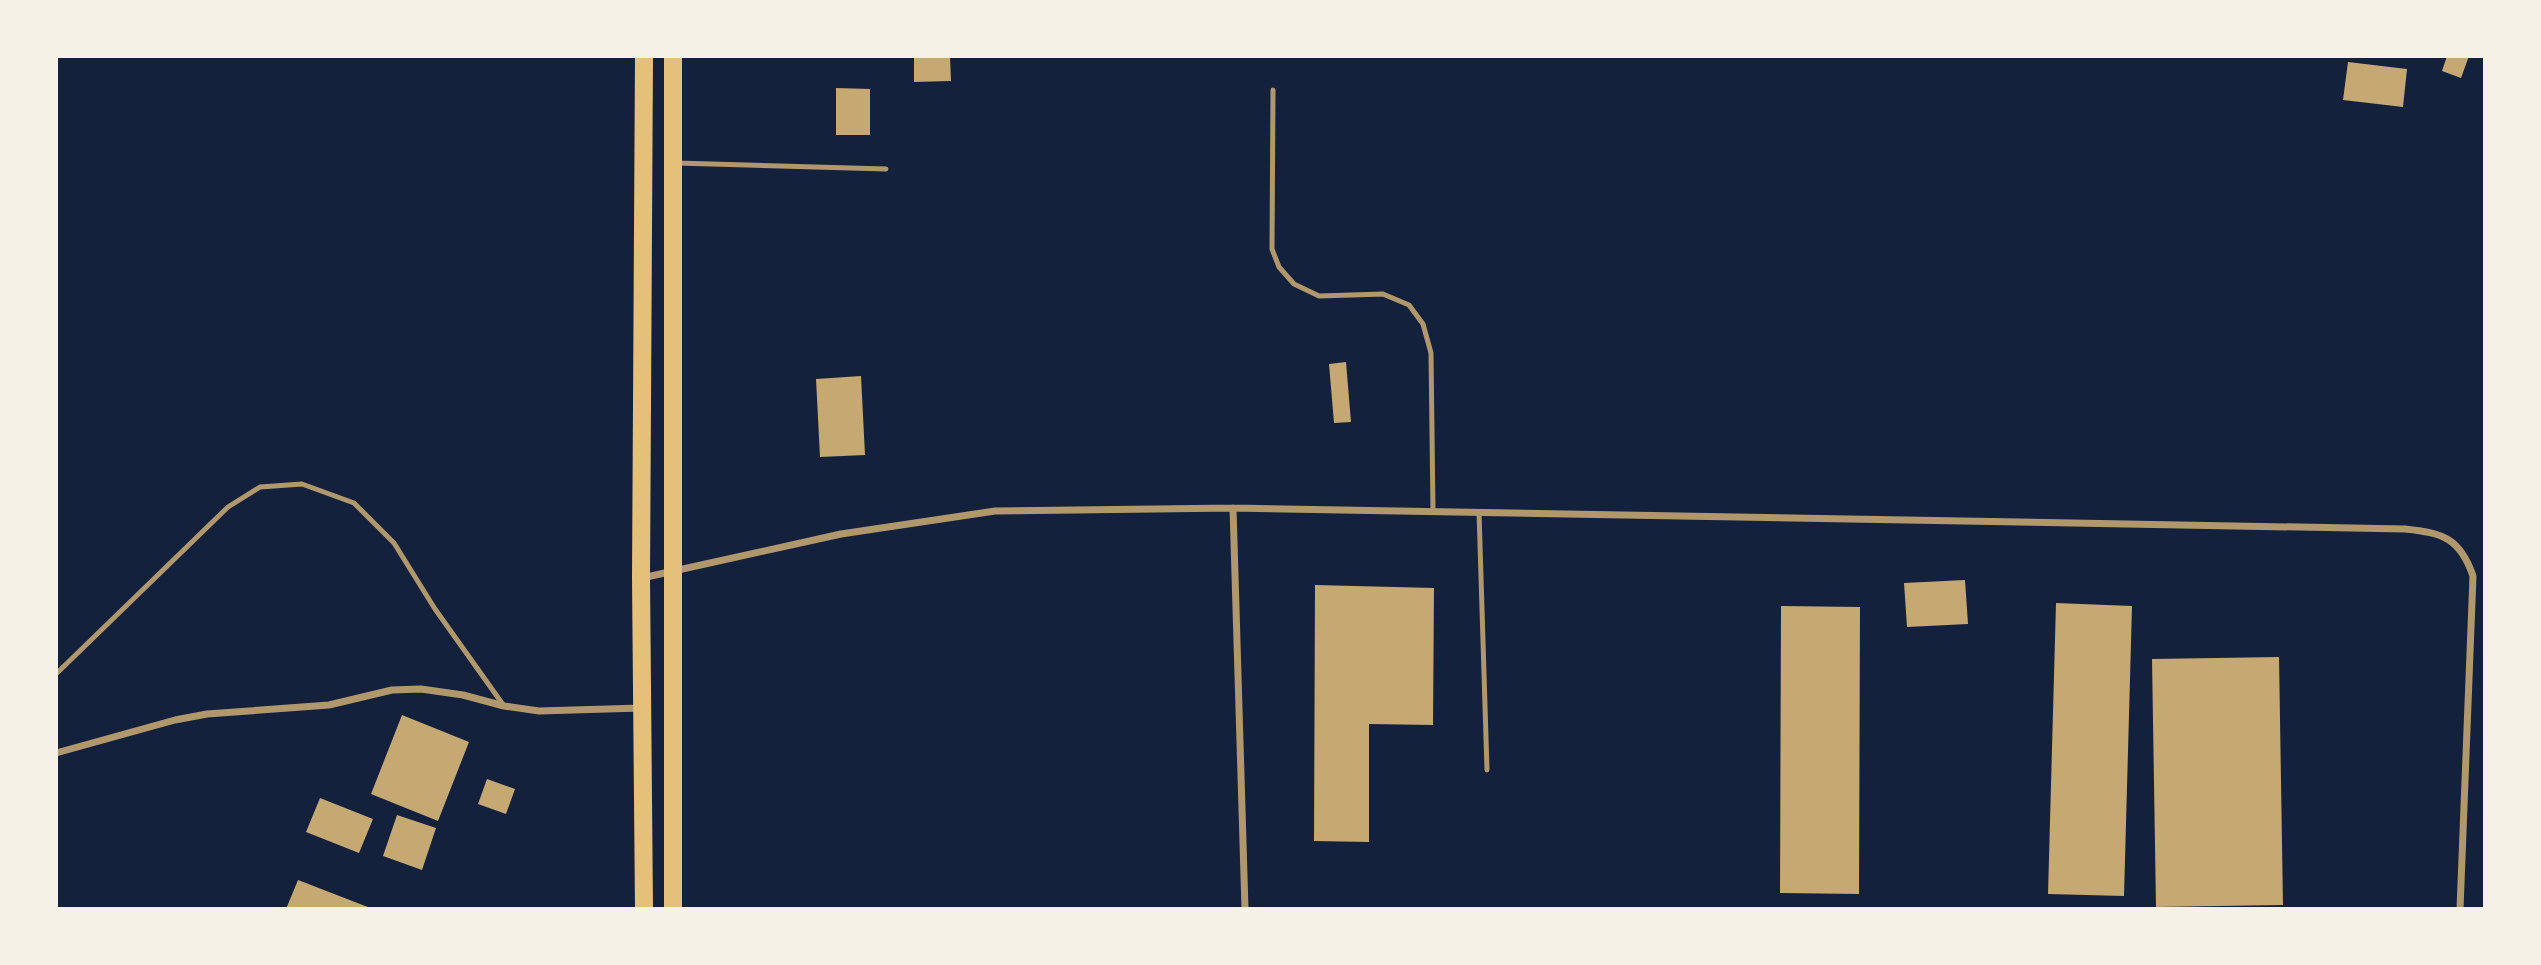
<svg xmlns="http://www.w3.org/2000/svg" width="2541" height="965" viewBox="0 0 2541 965" font-family="Roboto,sans-serif">
	<style>
		.building { fill: #c6a872 }
		.lines { fill: none; stroke-linecap: round; stroke-linejoin: round }
		.service { stroke: #b1986c; stroke-width: 5 }
		.minor { stroke: #b1986c; stroke-width: 7 }
		.primary { stroke: #e5c07b; stroke-width: 18 }
	</style>
	<rect width="100%" height="100%" fill="#14213d"/>
	<path class="building" d="M914,56H950L951,81L914,82Z
		M2447,56H2469L2461,78L2442,71Z
		M2348,62L2407,69L2403,107L2343,100Z
		M836,88L870,89V135H836Z
		M1346,362L1351,422L1334,423L1329,364Z
		M861,376L865,455L820,457L816,379Z
		M1965,580L1968,624L1907,627L1904,583Z
		M1315,585L1434,588L1433,725L1369,724V842L1314,841Z
		M2056,603L2132,606L2124,896L2048,894Z
		M1781,606L1860,607L1859,894L1780,893Z
		M2279,657L2283,905L2156,907L2152,659Z
		M402,715L469,742L438,821L371,794Z
		M487,779L515,789L506,814L478,804Z
		M320,798L373,819L359,853L306,832Z
		M397,815L436,828L422,870L383,856Z
		M298,880L373,909H286Z"/>
	<g class="lines">
		<path class="service" d="M1273,90L1272,249L1279,267L1294,284L1319,296L1383,294L1409,305L1423,324L1431,353L1433,511
			M676,163L886,169
			M1479,512L1487,770
			M56,674L228,507L260,487L302,484L354,503L394,543L435,609L504,706"/>
		<path class="minor" d="M1233,508L1245,909
			M642,578L841,534L995,511L1233,508L2405,529C2443,533 2460,538 2473,576L2460,909
			M56,753L175,720L207,714L329,705L392,690L421,689L463,695L504,706L539,711L641,708"/>
		<path class="primary" d="M644,909L641,578L644,56
			M673,909V56"/>
	</g>
	<rect width="2541" height="965" fill="none" stroke="#f6f1e7" stroke-width="116"/>
</svg>
